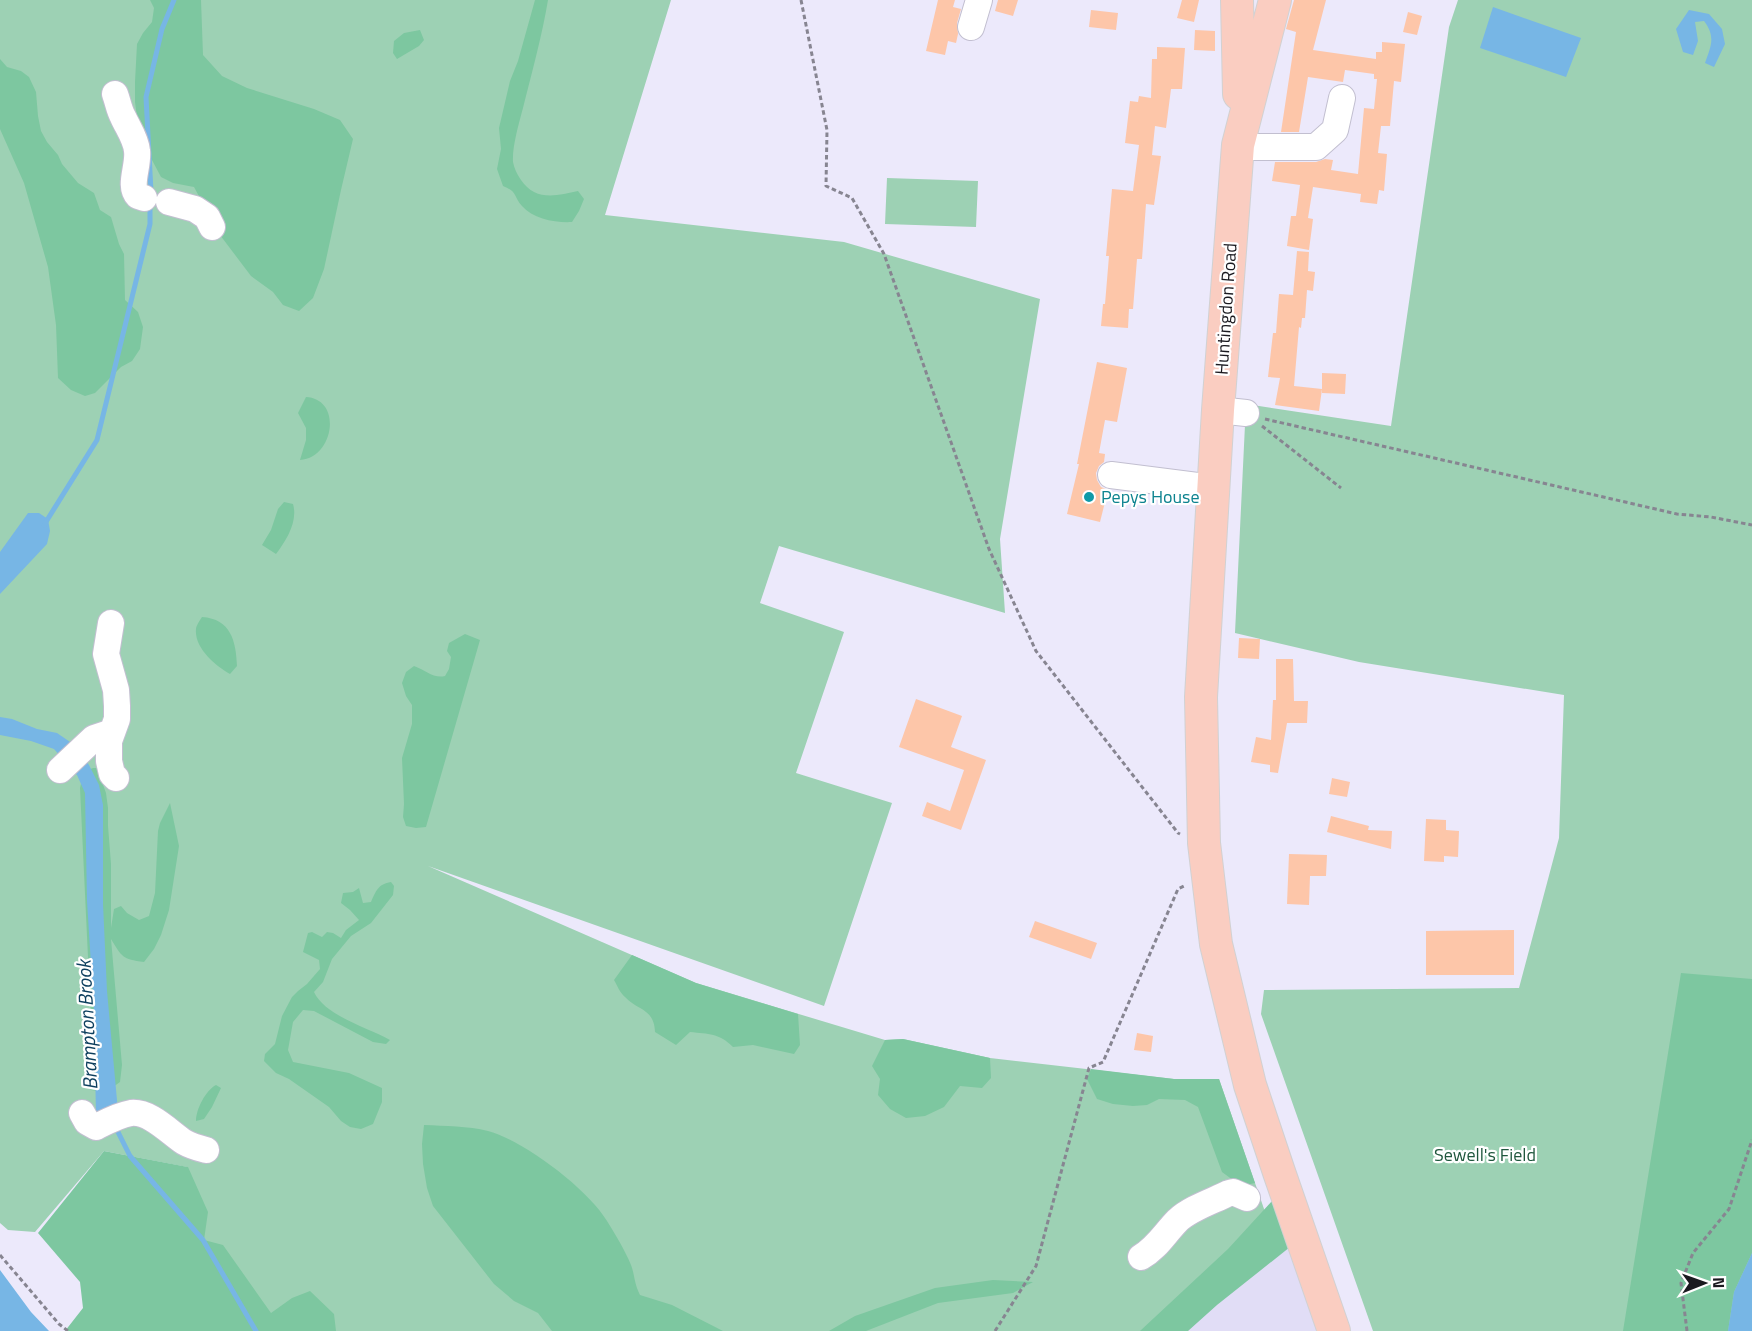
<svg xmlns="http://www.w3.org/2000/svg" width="1752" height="1331" viewBox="0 0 1752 1331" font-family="'Titillium Web',sans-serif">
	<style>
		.built { fill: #e1ddf6 }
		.green { fill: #9dd1b4 }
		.forest { fill: #7dc7a0 }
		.water { fill: #77b6e5 }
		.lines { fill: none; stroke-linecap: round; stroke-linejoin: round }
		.stream { stroke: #77b6e5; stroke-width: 5 }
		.building { fill: #fdc6a9 }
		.minor-casing { stroke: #c2bfd0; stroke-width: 28 }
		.major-casing { stroke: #d1d1d2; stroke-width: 34 }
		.path { stroke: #878591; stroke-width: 3; stroke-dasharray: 4.5 3; stroke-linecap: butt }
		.minor { stroke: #fff; stroke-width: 26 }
		.major { stroke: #facdc1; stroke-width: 32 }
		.culture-dot { fill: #0f9aa8; stroke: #fff; stroke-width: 2 }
		.labels { text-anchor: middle; stroke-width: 4.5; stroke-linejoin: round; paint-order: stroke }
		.street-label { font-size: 18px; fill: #1a191f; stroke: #fff }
		.culture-label { font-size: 18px; fill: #0d838f; stroke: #fff; text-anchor: start }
		.park-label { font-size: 18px; fill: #1f573d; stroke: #fff }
		.water-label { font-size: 20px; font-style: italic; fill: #0d3f5e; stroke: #fff }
	</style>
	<rect width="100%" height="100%" fill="#ece9fb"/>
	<path class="built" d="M1290,1203L1334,1331H1155Z"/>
	<path class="green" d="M0,0H671L605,215L844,242L1040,299L1000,539L1005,613L779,546L760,603L844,632L796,773L892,803L824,1006L428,866L696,983L885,1040L903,1039L990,1058L1174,1079H1219L1273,1235L1176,1331H234L198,1267L187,1167L104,1151L35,1232L8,1230L0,1223Z
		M1458,0H1752V1331H1373L1261,1014L1264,990L1519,988L1559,838L1564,695L1359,662L1235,633L1246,404L1391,426L1449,27Z
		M887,178L978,181L976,227L885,224Z"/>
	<path class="forest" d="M150,0H201L203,55L222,76L247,88L314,109L340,120L353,139L341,190L324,269L313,298L299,311L283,305L273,292L251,276L220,235L194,187L173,183L161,177L144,145L138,124L135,102V82L137,44L143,33L152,22L154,8Z
		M535,0H548C542,36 532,72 523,108C519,123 512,147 513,162C515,173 524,187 534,192C548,199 563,194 578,191L584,199L579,211L572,222C556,223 533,219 522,206C513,196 518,192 503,186L497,169L501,149L499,128L510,81L518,61Z
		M420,30L424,40L419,46L397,59L393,53L394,41L404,33Z
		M0,59L7,67L21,71L29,77L36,92L38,116L41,131L47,142L58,155L62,164L78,183L94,193L100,210L111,217L119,244L124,254L125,300L138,312L143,327L140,349L132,361L121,367L95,393L85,396L71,390L58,378L56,325L48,267L24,183L0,129Z
		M306,397C343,399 334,458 300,460L306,440V428L298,413Z
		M284,502L293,504C298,521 287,540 276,554L262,545L271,530L278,509Z
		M202,617C231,619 236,641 237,666L230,674C216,666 194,648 196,629C196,626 200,620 202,617Z
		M465,634L480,640L426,827L416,828L406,826L403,817L404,804L402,758L412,724V705L406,696L402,683L406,672L414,666C425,670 434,679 445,676L449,669L451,657L447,651L449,643Z
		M93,768H97L106,793L108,808V826L111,864V928L114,909L121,906L127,913L139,920L149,916L155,893L158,831L160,823L170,803L179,846L169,910L161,935L154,949L144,962C122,959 122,957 111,939L122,1065L120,1082L106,1092L91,1090L86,1086L92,1042L80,788C82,779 84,771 93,768Z
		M391,882L394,886L393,895L371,923L351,936L332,959L323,982L314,992C325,1016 369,1028 390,1040L386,1044L373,1042L314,1011L303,1010L293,1022L288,1050L293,1062L349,1073L382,1088V1102L373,1124L361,1129L350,1127L341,1121L329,1107L289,1079L276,1073L264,1061L265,1054L275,1044L282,1016L292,997L298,991L307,984L320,969L319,960L303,952L308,933L312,932L322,937L327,932L333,933L341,938L346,930L359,920L350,910L341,903L343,893L353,892L359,888L363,903L371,902C376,891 378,884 391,882Z
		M632,955L696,983L798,1014L800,1045L794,1054L753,1045L733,1047C719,1033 709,1034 690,1032L676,1045L655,1032C654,1008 638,1011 625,997C620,993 617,985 614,980Z
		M1681,973L1752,979V1253L1734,1292L1728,1331H1623Z
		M903,1039L990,1058L991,1078L982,1088L960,1086L944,1107L925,1116L906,1118L890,1109L878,1095L880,1079L872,1066L885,1040Z
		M1091,1069L1174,1079H1219L1255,1183L1241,1186L1222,1172L1198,1107L1185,1100L1159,1099L1147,1105L1133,1106L1113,1104L1097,1099L1087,1079Z
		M216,1085L221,1088L212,1107L204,1119L196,1121C196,1109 206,1090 216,1085Z
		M424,1125C445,1126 468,1126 488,1131C523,1140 588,1189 607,1221C615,1234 625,1250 631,1265C635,1276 634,1283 640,1295L672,1305L723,1331H552L538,1313L514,1301L494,1284L433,1206L427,1188L423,1164L422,1144Z
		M104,1151L188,1167L208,1212L204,1240L223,1245L271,1313L292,1298L310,1291L334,1314L336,1331H65L83,1308L80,1282L38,1233Z
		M1273,1200L1290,1247L1217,1305L1188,1331H1140L1228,1249Z
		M993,1280L1033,1282L1013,1293L938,1303L866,1331H829L855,1316L935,1288Z"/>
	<path class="water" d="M1493,7L1581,38L1566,77L1480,48Z
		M1689,10L1709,14L1722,29L1725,44L1714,67L1705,63C1711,46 1716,37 1704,21L1695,22L1698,41L1693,55L1683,52L1676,29Z
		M28,513H39L48,519L50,531L47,544L0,594V552Z
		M0,717L12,719L37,729L57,733L76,746L89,765L99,785L103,805V904L107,991L118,1111L96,1116L94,1012L87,901L85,793L77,775L54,749L31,741L0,735Z
		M1752,1253V1331H1728L1734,1292Z
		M0,1270L31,1312L49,1331H0Z"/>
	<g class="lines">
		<path class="stream" d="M151,192L146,97L162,29L174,0
			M44,525L97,440L150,224V204
			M115,1126L130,1156L203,1240L256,1331"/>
	</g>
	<path class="building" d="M938,0H955L953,7L961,9L957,23L958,34L956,43L948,41L945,55L926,51Z
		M998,0H1018L1013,16L995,11Z
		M1182,0H1199L1194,22L1177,18Z
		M1294,0H1326L1313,50L1376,59V52H1382V42L1405,44L1401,82L1394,81L1390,126H1381L1378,153L1387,154L1384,191L1379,190L1377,204L1360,202L1361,194L1313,187L1308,218L1313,219L1309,250L1287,246L1291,216H1296L1300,185L1272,181L1275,162H1316L1325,159L1333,160L1331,170L1358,174L1364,108L1374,109L1377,79H1374V74L1345,70L1343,82L1308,77L1299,132H1281L1296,32L1286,29Z
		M1091,10L1118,13L1116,30L1089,27Z
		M1408,12L1422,16L1417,35L1403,32Z
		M1195,30L1215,31V51L1194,50Z
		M1157,47L1185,48L1182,89H1171L1166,128L1155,126L1152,155L1161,156L1154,205L1146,204L1142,259H1137L1133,309H1129L1128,328L1101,326L1103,304H1105L1109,256H1106L1112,189L1133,191L1139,145L1125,143L1130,101L1138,102L1139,96L1151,98L1152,59H1157Z
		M1297,251L1309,252L1308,271L1315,272L1313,291L1307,290L1305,318H1302L1301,328L1299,327L1294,386L1322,389L1319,411L1275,405L1280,378L1268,377L1273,333H1276L1279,294L1293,295Z
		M1097,362L1127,368L1117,422L1105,420L1099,453L1105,454L1104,462L1099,466L1096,473L1097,480L1101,487L1108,490L1100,522L1067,514L1079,464H1077Z
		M1322,373L1346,374L1345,394L1322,393Z
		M1239,638L1260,639L1259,659L1238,658Z
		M1276,659H1293L1294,701H1308L1307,723H1287L1278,773L1270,772V765L1251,762L1256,737L1271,740L1273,700H1276Z
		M916,699L962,716L951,747L986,760L961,830L922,816L927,802L950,811L964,770L899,747Z
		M1332,778L1350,782L1347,797L1329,794Z
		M1331,816L1369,826L1368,830L1392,831L1391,849L1327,832Z
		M1426,819L1446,820V830L1459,831L1458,857L1444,856V862L1424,861Z
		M1289,854L1327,855L1326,876H1310L1309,905L1287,904Z
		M1035,921L1097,943L1091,959L1029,937Z
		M1514,930V975H1426V931Z
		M1137,1033L1153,1036L1151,1052L1134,1050Z"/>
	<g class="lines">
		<g class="minor-casing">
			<path id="minor" d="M971,27L979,0
				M115,94C118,102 119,110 123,117C128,128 136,139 137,151C139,166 128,186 138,196L144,198
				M1238,145L1255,147H1316L1335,130L1342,98
				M169,202L195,209L207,217L212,227
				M1218,410L1246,413
				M1111,475L1213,488
				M111,623L106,654L116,690L117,706V719L109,741V761L112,774L116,778
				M60,770L94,738L112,732
				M82,1113L87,1122L96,1127C106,1122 119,1115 131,1113C150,1111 169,1132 184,1142C191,1146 198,1148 206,1150
				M1141,1257C1157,1248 1165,1233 1178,1220C1191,1208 1213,1201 1229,1193L1233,1192L1247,1198"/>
		</g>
		<g class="major-casing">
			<path id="major" d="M1237,0L1239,94
				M1275,0L1238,145L1218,410L1201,697L1204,843L1216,944L1250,1085L1279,1172L1334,1331"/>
		</g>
		<path class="path" d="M801,0L827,130L826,186L852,198L884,254L989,549L1036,651L1178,833L1180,834
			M1265,419L1677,514L1711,517L1752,525
			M1262,426L1341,488
			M0,1255L59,1324L68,1331
			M995,1331L1036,1266L1089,1068L1103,1062L1178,889L1184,886
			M1687,1331L1681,1283L1693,1253L1729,1209L1752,1140"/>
		<use href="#minor" class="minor"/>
		<use href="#major" class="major"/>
	</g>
	<circle class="culture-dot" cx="1089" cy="497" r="6"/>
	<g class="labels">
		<g class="street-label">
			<text transform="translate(1226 309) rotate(-86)" y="6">Huntingdon Road</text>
		</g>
		<g class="culture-label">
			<text x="1101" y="503">Pepys House</text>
		</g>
		<g class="park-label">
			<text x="1485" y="1161">Sewell's Field</text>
		</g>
		<g class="water-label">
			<text transform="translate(87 1025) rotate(-93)" y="7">Brampton Brook</text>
		</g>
	</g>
	<g transform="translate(1704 1283) rotate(89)" stroke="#ffffff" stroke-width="4.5" paint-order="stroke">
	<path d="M0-4.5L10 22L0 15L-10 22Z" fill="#1a191f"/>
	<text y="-9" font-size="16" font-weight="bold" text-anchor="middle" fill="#1a191f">N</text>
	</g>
</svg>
